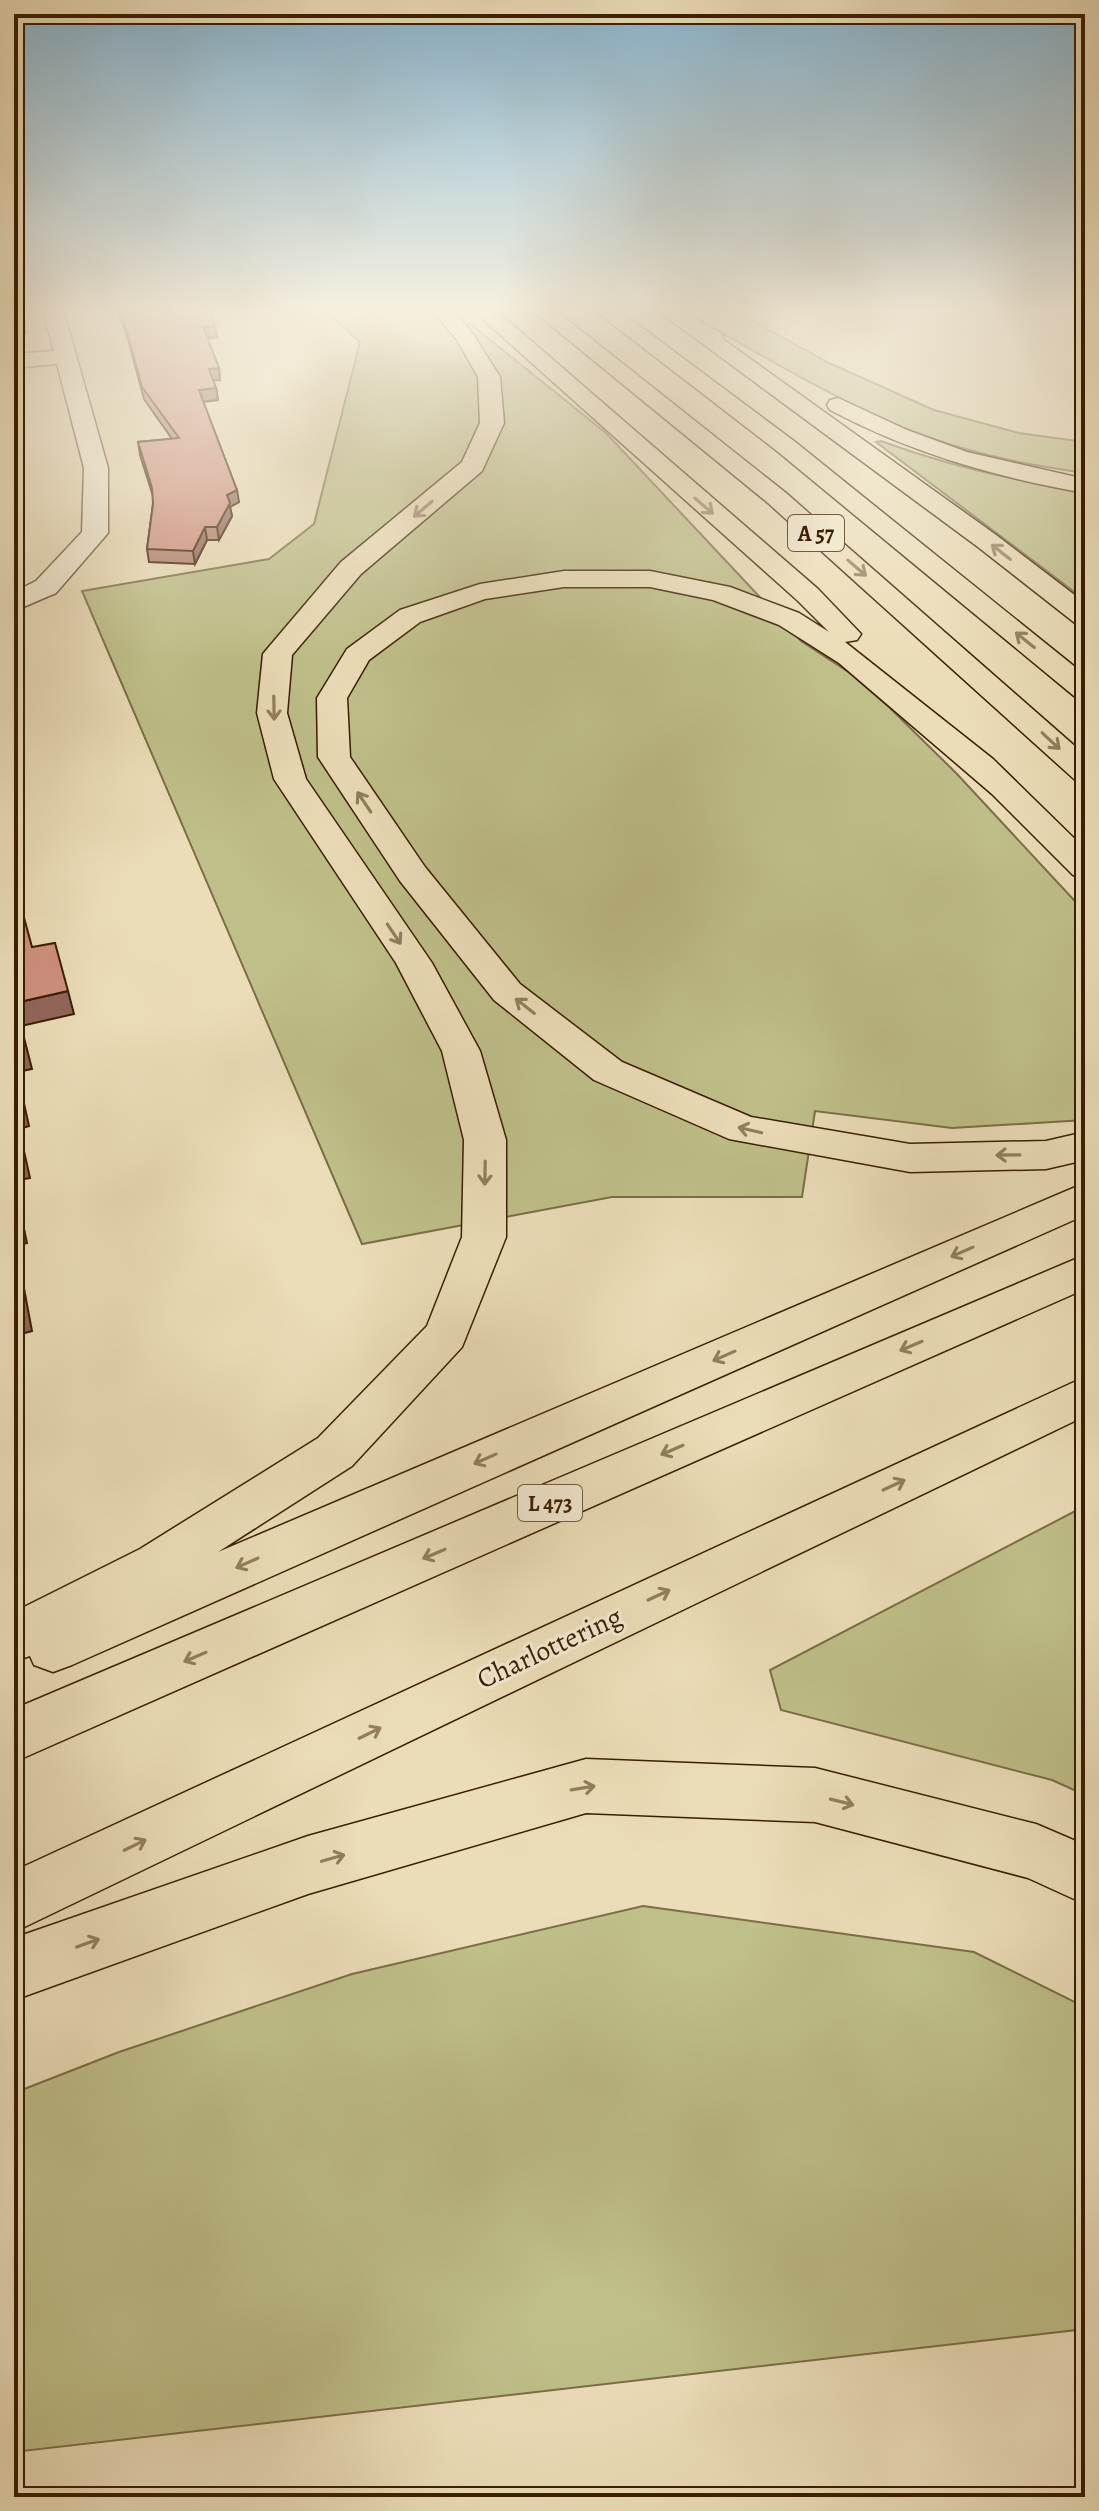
<svg xmlns="http://www.w3.org/2000/svg" width="1099" height="2511" viewBox="0 0 1099 2511" font-family="Alegreya,serif">
	<style>
		.green { fill: #bfbf89; stroke: #7c6e46; stroke-width: 2 }
		.lines { fill: none; stroke-linecap: round; stroke-linejoin: round }
		.street-casing { stroke: #664e30; stroke-width: 3 }
		.highway-casing { stroke: #3a1e02; stroke-width: 3 }
		.street { fill: #f2e9d1; fill-rule: evenodd }
		.highway { fill: #ebddb8; fill-rule: evenodd }
		.wall { fill: #b27d6e; stroke: #3a1e02; stroke-width: 2 }
		.shaded-wall { fill: #91665a; stroke: #3a1e02; stroke-width: 2 }
		.building { fill: #cf9180; stroke: #3a1e02; stroke-width: 2 }
		.oneway { stroke: #927e5d }
		.labels { text-anchor: middle; stroke-width: 6; stroke-linejoin: round; paint-order: stroke }
		.shield { fill: #f2e9d1; stroke: #715b40; stroke-width: 2 }
		.shield-label { font-size: 22px; font-weight: bold; fill: #3a1e02 }
		.near-street-label { font-size: 28px; fill: #3a1e02; stroke: #f2e9d1 }
	</style>
	<rect width="100%" height="100%" fill="#ebddb8"/>
	<filter id="stains"><feTurbulence type="fractalNoise" baseFrequency=".0025" numOctaves="4"/><feColorMatrix values="0 0 0 0 .2 0 0 0 0 .09 0 0 0 0 .02 0 0 0 .5 -.17"/></filter>
	<radialGradient id="worn" r=".72"><stop offset=".6" stop-color="#630" stop-opacity="0"/><stop offset="1" stop-color="#630" stop-opacity=".3"/></radialGradient>
	<path class="green" d="M320,306H448L606,433L801,641L850,673L890,708L957,774L1085,912V1120L952,1128L815,1111L802,1197H612L362,1244L82,591L269,559L314,524L360,342Z
		M675,306H726L829,363L934,410L1019,433L1085,442V473C1017,464 947,448 885,420C813,387 744,345 675,306Z
		M881,441C948,466 1015,481 1085,491V600L876,442Z
		M1085,1506V1795L1052,1780L781,1710L770,1670Z
		M643,1906L974,1952L1085,2007V2329L14,2452V2093L119,2052L352,1974Z"/>
	<g class="lines">
		<g class="street-casing">
			<path id="street" d="M42,306H62L108,468V533L56,593L14,611V592L36,581L82,532L84,468L57,364L14,368V354L54,351Z"/>
		</g>
		<g class="highway-casing">
			<path id="highway" d="M429,306H450L473,334L500,377L504,423L482,471L361,574L292,655L287,713L306,779L432,963L480,1051L506,1140V1237L462,1347L352,1466L218,1552L1085,1183V1215L72,1665L53,1672L34,1665L30,1656L14,1661V1612L140,1549L318,1438L427,1326L462,1237L464,1140L442,1051L396,963L274,779L257,713L263,654L268,648L341,562L462,462L480,423L478,377L457,340Z
				M468,306H491L818,589L861,634L857,640L845,642L993,759L1085,849V878L1073,875L992,794L839,663L779,625L713,600L650,587H564L485,599L420,622L369,660L347,698L350,757L425,867L520,984L622,1062L751,1117L910,1144L1046,1141L1085,1132V1160L1046,1169L910,1172L729,1139L594,1080L494,1000L400,881L318,757L317,698L347,649L400,610L480,584L564,571H650L730,587L799,613L829,632L798,601Z
				M527,306H550L786,493L1085,755V782L1074,779L768,503Z
				M589,306H613L794,441L1085,675V699L1074,696L777,451Z
				M647,306H673L722,334L724,340L996,535L1085,603V625L1075,623L978,547L680,327Z
				M838,398L907,430L967,452L1085,479V493C995,477 911,453 830,410L827,405L830,400Z
				M1085,1255V1289L14,1762V1709Z
				M1085,1377V1416L14,1932V1871Z
				M586,1759L815,1768L1036,1824L1085,1845V1904L1028,1878L815,1822L586,1813L308,1894L14,2000V1938L308,1836Z"/>
		</g>
		<use href="#street" class="street"/>
		<use href="#highway" class="highway"/>
	</g>
	<path class="wall" d="M115,306H208L215,326L217,337L207,338L219,368L220,380H213L216,388L218,400L203,402L239,502L230,507L232,516L219,540H207L195,564L149,562L147,549L153,504V496L140,455L138,442L172,439L144,399L126,332Z"/>
	<path class="shaded-wall" d="M22,306L26,333L14,334V323Z
		M215,326L217,337L205,338L203,327Z
		M219,368L220,380L211,381L209,369Z
		M216,388L218,400L200,402L199,390Z
		M237,490L239,502L230,507L232,516L219,540L217,527L227,495Z
		M205,527L207,540L195,564L193,551Z
		M68,991L74,1014L21,1026L32,1069L17,1072L29,1126L19,1129L30,1178L14,1181L15,1003Z
		M14,1181L27,1243L16,1246L32,1331L14,1336L22,1381L14,1383Z"/>
	<path class="building" d="M14,306H22L24,322L14,323Z
		M117,306H208L215,326L203,327L219,368L209,369L216,388L199,390L237,490L227,495L230,503L217,527H205L193,551L147,549L153,504L152,488L138,442L179,438L142,387L124,321Z
		M14,881L32,947L55,943L68,991L15,1003L25,1046L14,1048Z
		M14,1066L22,1103L14,1105Z
		M14,1114L23,1154L14,1156Z
		M14,1192L20,1220L14,1221Z
		M14,1251L24,1308L14,1310Z"/>
	<defs><path id="oneway-shaft" d="M-6 0H5M1.5-3L5.5 0L1.5 3" fill="none" stroke-width="1.6" stroke-linecap="round" stroke-linejoin="round" transform="scale(2)"/></defs>
	<g class="oneway">
		<use href="#oneway-shaft" transform="translate(704 506) rotate(41)"/>
		<use href="#oneway-shaft" transform="translate(423 509) rotate(140)"/>
		<use href="#oneway-shaft" transform="translate(1001 552) rotate(-142)"/>
		<use href="#oneway-shaft" transform="translate(857 568) rotate(41)"/>
		<use href="#oneway-shaft" transform="translate(1025 640) rotate(-141)"/>
		<use href="#oneway-shaft" transform="translate(274 708) rotate(89)"/>
		<use href="#oneway-shaft" transform="translate(1051 741) rotate(43)"/>
		<use href="#oneway-shaft" transform="translate(364 802) rotate(-124)"/>
		<use href="#oneway-shaft" transform="translate(394 934) rotate(56)"/>
		<use href="#oneway-shaft" transform="translate(525 1006) rotate(-142)"/>
		<use href="#oneway-shaft" transform="translate(750 1130) rotate(-167)"/>
		<use href="#oneway-shaft" transform="translate(1008 1155) rotate(179)"/>
		<use href="#oneway-shaft" transform="translate(485 1173) rotate(91)"/>
		<use href="#oneway-shaft" transform="translate(962 1252) rotate(156)"/>
		<use href="#oneway-shaft" transform="translate(911 1346) rotate(157)"/>
		<use href="#oneway-shaft" transform="translate(724 1356) rotate(156)"/>
		<use href="#oneway-shaft" transform="translate(672 1450) rotate(157)"/>
		<use href="#oneway-shaft" transform="translate(485 1459) rotate(156)"/>
		<use href="#oneway-shaft" transform="translate(894 1485) rotate(-25)"/>
		<use href="#oneway-shaft" transform="translate(434 1554) rotate(157)"/>
		<use href="#oneway-shaft" transform="translate(247 1563) rotate(156)"/>
		<use href="#oneway-shaft" transform="translate(659 1595) rotate(-25)"/>
		<use href="#oneway-shaft" transform="translate(195 1657) rotate(157)"/>
		<use href="#oneway-shaft" transform="translate(370 1733) rotate(-26)"/>
		<use href="#oneway-shaft" transform="translate(583 1788) rotate(-9)"/>
		<use href="#oneway-shaft" transform="translate(842 1802) rotate(14)"/>
		<use href="#oneway-shaft" transform="translate(135 1845) rotate(-26)"/>
		<use href="#oneway-shaft" transform="translate(333 1858) rotate(-16)"/>
		<use href="#oneway-shaft" transform="translate(88 1943) rotate(-20)"/>
	</g>
	<linearGradient id="sky" x2="0" y2="1"><stop stop-color="#88b7d3"/><stop offset="0.47" stop-color="#f6f0df"/><stop offset="1" stop-color="#f6f0df" stop-opacity="0"/></linearGradient>
	<rect width="1099" height="658" fill="url(#sky)"/>
	<g class="labels">
		<g class="shield">
			<rect x="788" y="515" width="56" height="36" rx="6"/>
			<rect x="518" y="1485" width="64" height="36" rx="6"/>
		</g>
		<g class="shield-label">
			<text x="816" y="541">A 57</text>
			<text x="550" y="1511">L 473</text>
		</g>
		<g class="near-street-label">
			<text transform="translate(549 1647) rotate(-25)" y="10">Charlottering</text>
		</g>
	</g>
	<rect width="1099" height="2511" fill="none" stroke="#ebddb8" stroke-width="48"/>
	<rect x="16" y="16" width="1067" height="2479" fill="none" stroke="#3a1e02" stroke-width="4"/>
	<rect x="24" y="24" width="1051" height="2463" fill="none" stroke="#3a1e02" stroke-width="2"/>
	<rect width="100%" height="100%" filter="url(#stains)"/>
	<rect width="100%" height="100%" fill="url(#worn)"/>
</svg>
